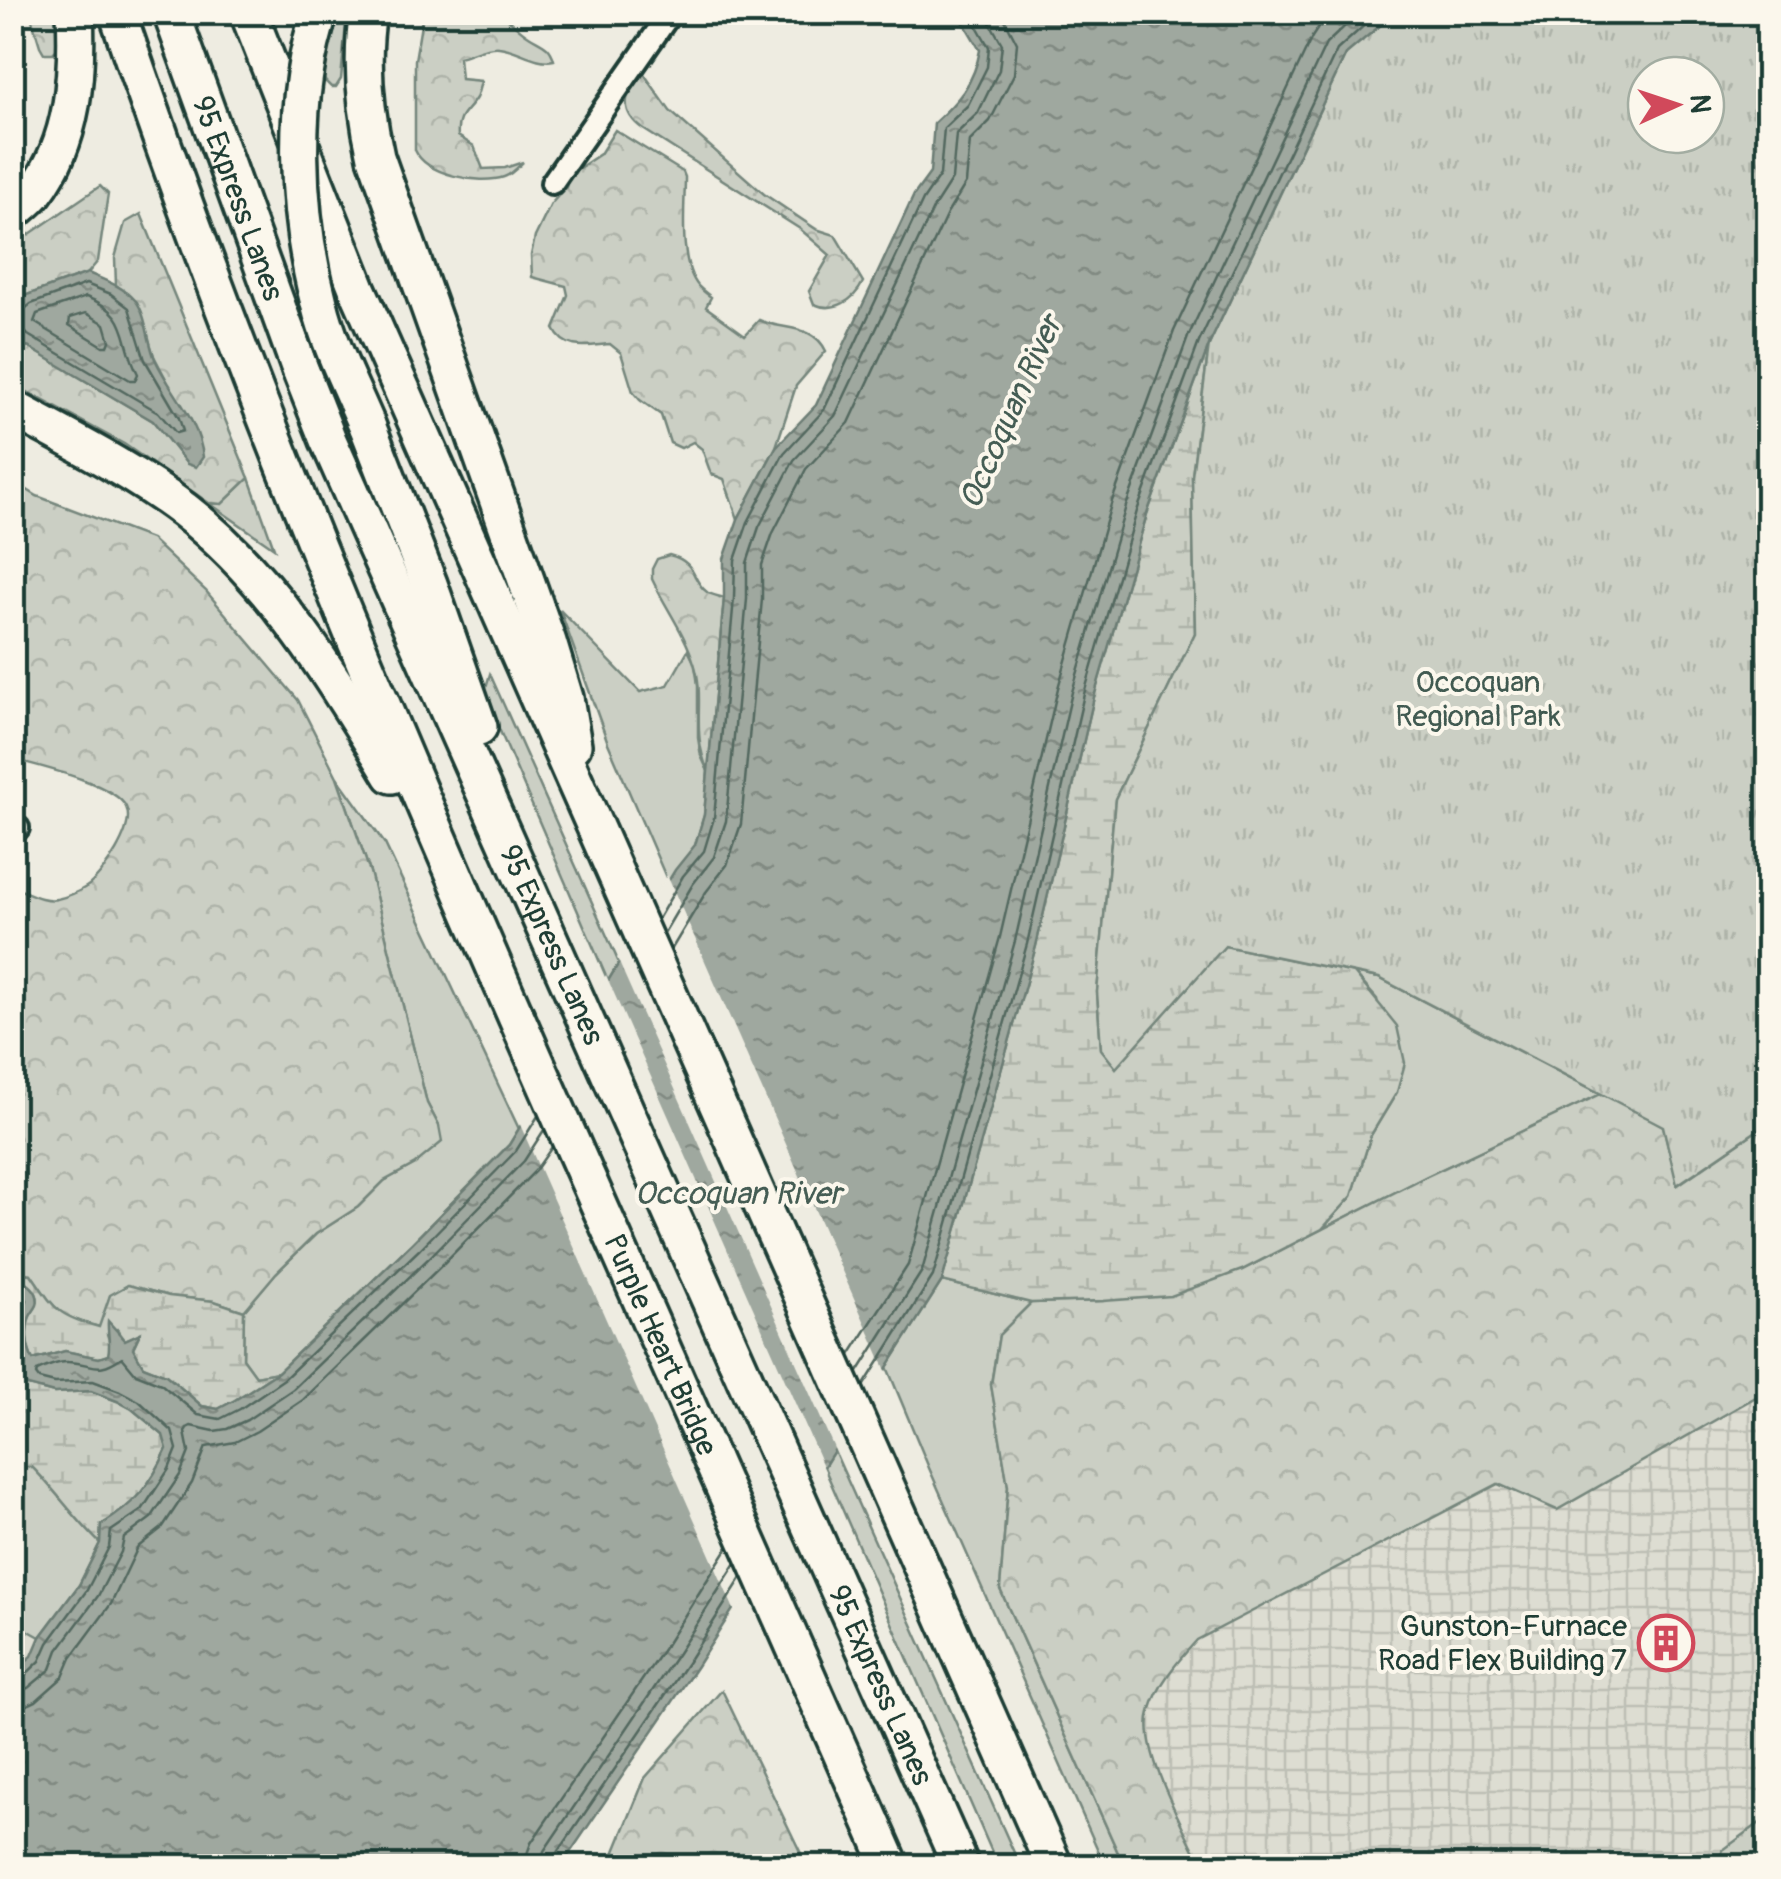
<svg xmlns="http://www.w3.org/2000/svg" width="1781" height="1879" viewBox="0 0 1781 1879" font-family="Pangolin,sans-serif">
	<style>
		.built { fill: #ddddd2 }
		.industrial { fill: url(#industrial-grid) }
		.grass { fill: #cbcfc4; stroke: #75867c; stroke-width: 2.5 }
		.forest { fill: url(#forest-crowns); stroke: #75867c; stroke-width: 2.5 }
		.wetland { fill: url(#wetland-marsh); stroke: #75867c; stroke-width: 2.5 }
		.park { fill: url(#park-tufts); stroke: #75867c; stroke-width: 2.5; fill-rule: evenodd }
		.water { fill: url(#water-ripples); stroke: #6c7d74; stroke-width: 2.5 }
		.pier { fill: #eeece1 }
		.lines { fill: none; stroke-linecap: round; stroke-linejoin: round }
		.shore { stroke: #52685f; stroke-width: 2.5 }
		.minor-casing { stroke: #1f3d34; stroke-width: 28 }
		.motorway-casing { stroke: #1f3d34; stroke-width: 42 }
		.minor { stroke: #fbf7ec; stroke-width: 20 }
		.motorway { stroke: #fbf7ec; stroke-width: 35 }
		.motorway-bridge-casing { stroke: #1f3d34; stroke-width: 42; stroke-linecap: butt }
		.motorway-bridge { stroke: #fbf7ec; stroke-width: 35 }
		.labels { text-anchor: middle; stroke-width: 8; stroke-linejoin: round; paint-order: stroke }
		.street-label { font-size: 30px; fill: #1f3d34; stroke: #fbf7ec }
		.park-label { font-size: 30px; fill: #415a51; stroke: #fbf7ec }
		.poi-label { font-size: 30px; fill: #1f3d34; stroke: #fbf7ec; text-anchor: end }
		.water-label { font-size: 32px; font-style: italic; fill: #455d54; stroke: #fbf7ec }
	</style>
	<defs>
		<pattern id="industrial-grid" width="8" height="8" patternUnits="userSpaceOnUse" patternTransform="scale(2.5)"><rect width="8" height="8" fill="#ddddd2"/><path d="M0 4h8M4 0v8" fill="none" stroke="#bdbfb5"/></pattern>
		<pattern id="forest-crowns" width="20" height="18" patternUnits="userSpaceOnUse" patternTransform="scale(2.5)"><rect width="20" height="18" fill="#cbcfc4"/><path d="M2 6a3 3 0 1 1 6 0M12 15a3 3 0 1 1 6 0" fill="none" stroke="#aeb3a9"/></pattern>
		<pattern id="wetland-marsh" width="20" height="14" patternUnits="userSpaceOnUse" patternTransform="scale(2.5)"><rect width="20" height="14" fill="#cbcfc4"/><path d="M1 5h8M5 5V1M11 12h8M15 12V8" fill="none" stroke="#aeb3a9"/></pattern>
		<pattern id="park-tufts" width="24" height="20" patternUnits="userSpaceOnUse" patternTransform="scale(2.5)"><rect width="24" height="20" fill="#cbcfc4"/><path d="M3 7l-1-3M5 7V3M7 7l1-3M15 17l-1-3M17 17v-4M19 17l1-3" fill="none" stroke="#aeb3a9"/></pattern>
		<pattern id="water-ripples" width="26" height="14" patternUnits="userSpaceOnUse" patternTransform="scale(2.5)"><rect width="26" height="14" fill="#9fa89f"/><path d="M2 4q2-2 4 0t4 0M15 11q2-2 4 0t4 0" fill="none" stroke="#818a82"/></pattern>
	</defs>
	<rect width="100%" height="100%" fill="#eeece1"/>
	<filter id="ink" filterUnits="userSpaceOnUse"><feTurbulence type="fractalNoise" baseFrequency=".01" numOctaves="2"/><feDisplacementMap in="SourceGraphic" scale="20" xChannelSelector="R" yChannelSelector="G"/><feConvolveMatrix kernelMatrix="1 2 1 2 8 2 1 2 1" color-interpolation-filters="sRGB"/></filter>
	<g filter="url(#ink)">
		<path class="built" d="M13,1622L40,1637L33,1656L13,1672Z"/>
		<path class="industrial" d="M1768,1390V1817L1723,1850L1716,1866H1202L1156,1767L1149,1747L1148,1714L1161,1688L1178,1661L1197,1640L1498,1484L1558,1510Z"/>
		<path class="grass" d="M300,13H347L341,79L336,87H331L325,81Z
			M249,478L274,548L209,503L222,504Z
			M560,610L640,692L668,685L688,650L695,664L698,685V738L701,756L708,771L704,815L695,846L668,882L608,743Z
			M490,674L619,963L608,981L484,694Z
			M337,777L385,844L519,1129L509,1145L413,1242L278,1372L256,1376L243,1358L244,1311L276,1273L316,1234L358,1207L384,1181L415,1164L439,1126L427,1103L370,872Z
			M1354,973L1379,978L1602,1094L1427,1176L1322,1229L1352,1196L1371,1135L1397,1092L1377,999Z
			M942,1281L1031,1303L999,1335L991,1384L1008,1486L1000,1589L1124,1866H1105L929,1468L887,1367Z
			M834,1450L1020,1866H998L824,1467Z
			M32,1466C56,1491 75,1519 100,1543L79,1585L40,1637L13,1622L12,1467Z"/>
		<path class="forest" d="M30,13H57V49L53,53H44L40,46Z
			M423,13H501C510,20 519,30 529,36C542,44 550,45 554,60C536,64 518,49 499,47C488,45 471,54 459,57L461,79L481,81C481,82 477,97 476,98C467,113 456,115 458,136L474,146L483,169L505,168L523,162C517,168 511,175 504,177C479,185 426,175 415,150V60Z
			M642,71L670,111L764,194L816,229L835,235L863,282C854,301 834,313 814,304L809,291L830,255L800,229L643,129C618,111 625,93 642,71Z
			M615,130L683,172L685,177C685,207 678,263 699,287C703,291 707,294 711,297L706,307L745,335L759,320C782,331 813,323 826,351L796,386L776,447L738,519L724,479L711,474L702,449L693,442L681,448L670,443L661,415L640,400L633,392L621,353L610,344C588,346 565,352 554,329L568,295L566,286L532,277L531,255L535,237L551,204L566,187L570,174L600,154Z
			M100,186L108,194L98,261L88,273L24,296L13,308V243L24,238Z
			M141,214L249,478L222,504L209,503L124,444L13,384L12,313L19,341L153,421L187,464L167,381L154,356L137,302L116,285L115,258L125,223Z
			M13,481L37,496L151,539L206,591L298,700L337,777L370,872L427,1103L439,1126L442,1142L415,1164L384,1181L358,1207L316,1234L276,1273L244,1311L214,1301L169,1296L128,1285L110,1296L100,1327C57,1317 55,1309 31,1274L13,1271L12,887C26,891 42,902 57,899C66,897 78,892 86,887C103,876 136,827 126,807C114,783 38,766 13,759Z
			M669,555C698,562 691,581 707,592C708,594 722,597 724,598L708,771C690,730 706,699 694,663C685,633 665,607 652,579V569L657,559Z
			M1115,799L1663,1126L1678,1185L1768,1123V1390L1557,1510L1498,1484L1197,1640C1178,1661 1157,1685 1150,1712C1139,1750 1185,1830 1202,1866H1124L1000,1589L1008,1486L991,1385L999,1335L1031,1303L1103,1301L1242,1270L1427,1176L1601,1094L1379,978L1225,946Z
			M722,1690L807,1866H609L645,1778Z
			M1768,1817V1866H1716L1723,1850Z"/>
		<path class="wetland" d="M1209,345L1192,476L1195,633L1115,799L1097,992L1101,1048L1116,1067L1225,946L1354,973L1397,1026L1405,1063L1397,1092L1371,1135L1352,1196L1322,1229L1242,1270L1171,1296L1103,1301L1031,1303L942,1281L1036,946L1094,697L1147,514Z
			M12,1272L31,1274C55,1309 57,1316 99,1327L110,1295L128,1285L169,1296L214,1301L244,1311L243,1358L256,1376L278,1372L235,1400L218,1409L202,1406L166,1375L143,1366L133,1348L139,1335L125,1340L117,1329L107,1334L111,1346L109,1355L99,1358L65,1351L33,1360C27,1349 25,1332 29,1319C30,1314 35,1310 37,1304C41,1289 23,1281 13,1274Z
			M12,1376L28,1386L54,1393L91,1391L117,1401L132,1409L163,1435L167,1449C151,1485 135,1505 101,1525L100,1543C75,1519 56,1491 32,1467H13Z"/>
		<path class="park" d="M1395,13H1768V1123L1677,1185L1663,1126L1379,978L1225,946L1116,1068L1101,1049L1097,992L1115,799L1195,633L1192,476L1209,345L1346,54ZM1646,75H1706V135H1646Z"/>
		<path class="water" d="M958,13H1395L1346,54L1209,345L1147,514L1094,697L1036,946L942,1281L697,1666L561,1866H13V1672L32,1656L40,1637L79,1585L100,1543L101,1525C134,1505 151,1485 167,1449L163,1435L132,1409L117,1401L91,1391L54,1393L28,1386L13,1377V1275C24,1281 41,1289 37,1305C35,1310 30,1314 29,1319C25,1332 27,1349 33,1360L65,1351L99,1358L108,1355C111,1343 107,1333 108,1321L125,1340L140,1333L133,1348L143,1366L166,1375L202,1406L218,1409L235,1400L278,1372L413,1242L509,1145L675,870L695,845L704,815L724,598V559L738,519L776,447L816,405L914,195L930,173L934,123C958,101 974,84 980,50Z
			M88,273C104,280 123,286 135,300C146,312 148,343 155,359C170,392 199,419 203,457L196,467L187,464L153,421L18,341L14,329L13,308L24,296Z"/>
		<path class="pier" d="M667,875L888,1375L837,1455L617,958Z
			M606,975L826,1473L736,1614L518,1120Z"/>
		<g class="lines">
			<path class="shore" d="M86,297C132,314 119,337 138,374L135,380H130L34,322L37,314Z
				M86,313L105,324L110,341L108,346H103L69,325L70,318Z
				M12,314L21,312L31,304L86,284L111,294L129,308L145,360L179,418L183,431L176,433L158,412L28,335L21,328L12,327
				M658,919L683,876L704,851L714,818L734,598L735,560L748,522L784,453L824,410L923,200L940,175L944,128L968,105L987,67L989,47L969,12
				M664,933L693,884L714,857L726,821L747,599V563L759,527L794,460L835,416L934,207L952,179L956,134L978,113L999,70L1002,44L984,12
				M671,950L706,892L727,865L741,824L762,599V565L773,533L806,469L849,423L947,214L966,183L970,141L990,121L1014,74L1017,43L1001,12
				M12,1287L23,1293L27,1300C17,1322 14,1341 23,1364L20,1368L12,1369
				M850,1355L908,1265L1000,937L1058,688L1112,501L1174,331L1312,37L1318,28L1336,12
				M858,1372L922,1271L1015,941L1072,692L1126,506L1188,337L1326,44L1360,12
				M864,1385L933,1276L1027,944L1084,694L1137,511L1199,342L1337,50L1379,12
				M12,1679L22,1678L40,1661L48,1643L87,1590L109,1547L111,1531L142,1510L169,1469L177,1449L172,1431L139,1401L120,1391L93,1381L55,1383L39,1379L36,1375L37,1371C46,1367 58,1361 68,1362C96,1363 96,1375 122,1357L136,1374L161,1384L198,1415L220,1419L240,1409L284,1379L420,1249L516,1151L538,1116
				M12,1692L28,1688L51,1669L58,1650L98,1596L121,1552L124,1538L151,1518L180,1475L189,1452L185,1432L187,1428L191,1426L214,1431L227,1429L247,1420L293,1389L429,1258L524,1161L544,1130
				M12,1707L25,1706L36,1701L63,1677L71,1658L111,1604L138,1547L162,1528L192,1483L206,1447L235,1442L257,1431L303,1400L439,1268L535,1171L552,1147
				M525,1866L527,1854L531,1843L666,1645L728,1547
				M540,1866L544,1851L678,1653L736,1563
				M553,1866L555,1857L689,1660L742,1577"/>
			<g class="minor-casing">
				<path id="minor" d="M552,183L671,12
					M12,827L18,828"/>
			</g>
			<g class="motorway-casing">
				<g id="motorway">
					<path id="s1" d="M117,12C249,402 411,780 577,1155C681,1392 787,1629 891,1866"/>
					<path id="s2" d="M171,12L298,364L328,440L961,1866"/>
					<path d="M248,12L357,288L1054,1866"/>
					<path d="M368,12C360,61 365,109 376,157L548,642L565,698L573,745"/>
					<path d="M12,213C20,206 29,200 35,192C74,141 78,74 75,12"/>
					<path d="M12,408C71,440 131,470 184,510C273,579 335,680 392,775"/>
					<path d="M367,425L429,584L479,727"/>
				</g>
			</g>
			<use href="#minor" class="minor"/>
			<use href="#motorway" class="motorway"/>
			<g class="motorway-bridge-casing">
				<path id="motorway-bridge" d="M320,12C290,99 296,215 319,303C329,345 350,385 367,425"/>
			</g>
			<use href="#motorway-bridge" class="motorway-bridge"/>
		</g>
	</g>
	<defs>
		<g id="building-ring" transform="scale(2.875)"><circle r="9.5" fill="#fbf7ec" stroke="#d1495b" stroke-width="1.5"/><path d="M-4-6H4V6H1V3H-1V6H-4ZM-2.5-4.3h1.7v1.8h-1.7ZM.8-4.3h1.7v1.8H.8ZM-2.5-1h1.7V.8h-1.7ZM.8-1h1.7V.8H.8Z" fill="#d1495b"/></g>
	</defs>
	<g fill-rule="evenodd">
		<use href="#building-ring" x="1666" y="1643"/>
	</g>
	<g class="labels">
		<g class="street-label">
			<text dy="10" stroke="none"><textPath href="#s2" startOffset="198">95 Express Lanes</textPath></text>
			<text dy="10" stroke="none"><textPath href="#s2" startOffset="1008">95 Express Lanes</textPath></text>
			<text dy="10" stroke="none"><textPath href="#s1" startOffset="1440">Purple Heart Bridge</textPath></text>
			<text dy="10" stroke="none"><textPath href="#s2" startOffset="1818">95 Express Lanes</textPath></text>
		</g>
		<g class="park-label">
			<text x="1478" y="692">Occoquan<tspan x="1478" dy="34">Regional Park</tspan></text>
		</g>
		<g class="poi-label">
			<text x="1627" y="1636">Gunston-Furnace<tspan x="1627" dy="34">Road Flex Building 7</tspan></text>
		</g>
		<g class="water-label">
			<text transform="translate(1010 412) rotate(-66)" y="11">Occoquan River</text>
			<text x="738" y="1204">Occoquan River</text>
		</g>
	</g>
	<rect width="1781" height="1879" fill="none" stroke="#fbf7ec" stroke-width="50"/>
	<rect x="25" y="25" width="1731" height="1829" fill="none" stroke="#1f3d34" stroke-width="4" filter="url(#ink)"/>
	<g transform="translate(1676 105) rotate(87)"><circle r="48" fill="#fbf7ec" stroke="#a3ada2" stroke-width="2.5"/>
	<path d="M0-8L18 38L0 25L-18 38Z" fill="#d1495b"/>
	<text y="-15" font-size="28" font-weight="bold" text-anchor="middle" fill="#1f3d34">N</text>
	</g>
</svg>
